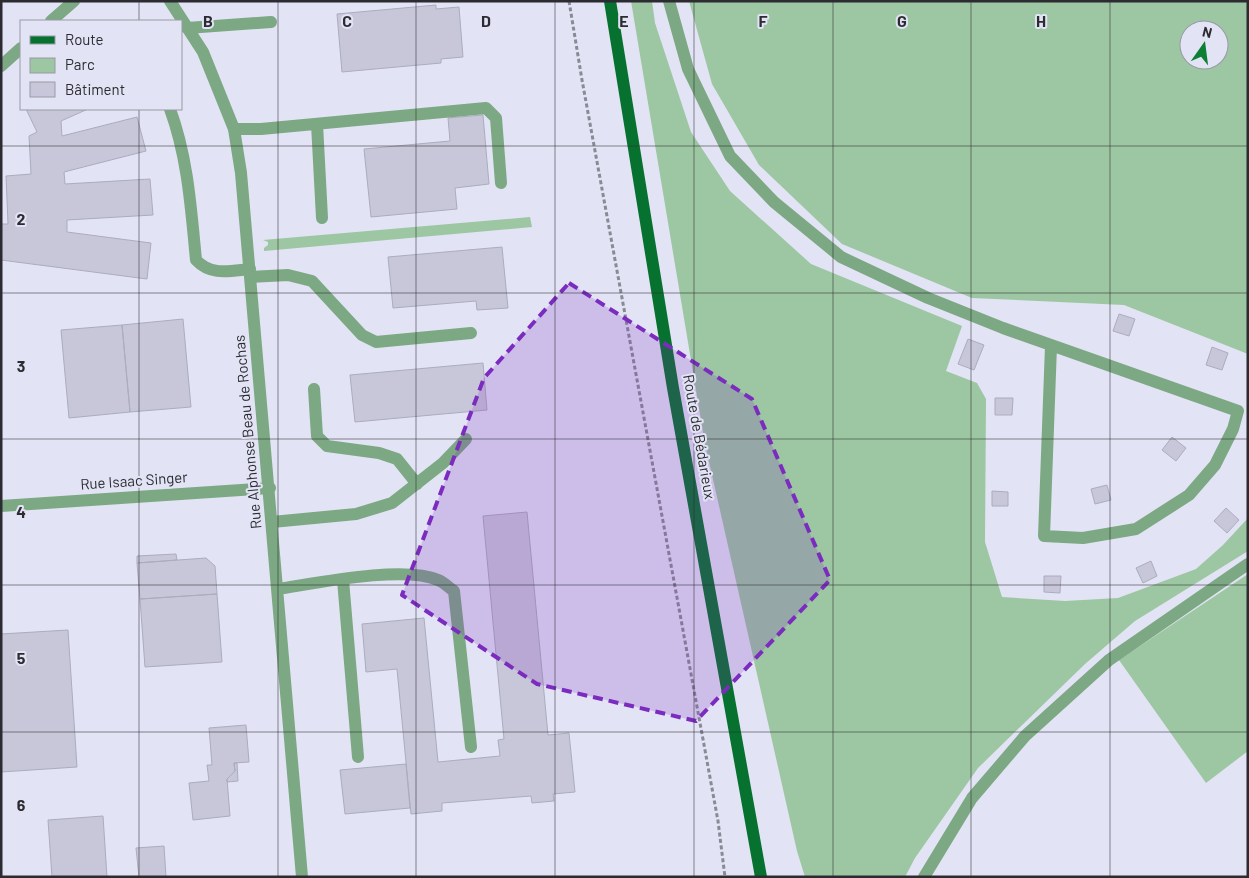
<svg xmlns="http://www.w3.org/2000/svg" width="1249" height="878" viewBox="0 0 1249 878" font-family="Barlow,sans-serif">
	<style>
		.green { fill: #9cc7a2; fill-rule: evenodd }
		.building { fill: #c7c7d9; stroke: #abacbd }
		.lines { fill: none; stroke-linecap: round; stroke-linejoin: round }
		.path { stroke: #898a95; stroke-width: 3; stroke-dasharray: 4 2.5; stroke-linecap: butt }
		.lane { stroke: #7ca883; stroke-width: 12 }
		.street { stroke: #7ca883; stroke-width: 12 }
		.primary { stroke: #07722f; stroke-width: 12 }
		.marked { fill: #7b2cbf; fill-opacity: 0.2; stroke: #7b2cbf; stroke-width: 4; stroke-dasharray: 10 6; stroke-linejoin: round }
		.grid { fill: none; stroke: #2b2b31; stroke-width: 1; stroke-opacity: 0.55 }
		.labels { text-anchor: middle; stroke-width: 4; stroke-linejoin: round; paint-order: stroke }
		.street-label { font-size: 15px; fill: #2b2b31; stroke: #e2e3f4 }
		.grid-label { font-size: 16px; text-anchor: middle; font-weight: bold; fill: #2b2b31; stroke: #e2e3f4; stroke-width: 4; stroke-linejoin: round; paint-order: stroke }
	</style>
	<rect width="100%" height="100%" fill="#e2e3f4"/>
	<path class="green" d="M631,1H652L655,23L691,132L730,191L811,264L962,326L946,371L977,383L986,399L985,542L1002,597L1065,601L1118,598L1196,569L1223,545L1248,518V551L1135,621L1085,664L978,768L915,858L905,877H805L797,851L705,444Z
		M689,1H1248V354L1124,305L972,298L842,244L759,165L712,84ZM1189,30H1219V60H1189Z
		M530,217L532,227L264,251V248L268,245V242L263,240Z
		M1248,574V751L1206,783L1119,660Z"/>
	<path class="building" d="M436,5V9L459,7L463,57L441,59V63L342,72L337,14Z
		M26,109H88L61,121L62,136L137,117L146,151L64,172L65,184L150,179L153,215L67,220V232L151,243L147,279L1,260V224H8L6,176L31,174L29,136L37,132Z
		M483,115L489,184L455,188L457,209L371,217L364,149L450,141L448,118Z
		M502,247L508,308L477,310L476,301L393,308L388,257Z
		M1119,314L1135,319L1129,336L1113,331Z
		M183,319L191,407L130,412L122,325Z
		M122,325L130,412L69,418L61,330Z
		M968,339L984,345L974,370L958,364Z
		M1212,347L1228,353L1222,370L1206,365Z
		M483,363L487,410L355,422L350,375Z
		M995,398H1013L1012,415H995Z
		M1172,437L1186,448L1176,461L1162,450Z
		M1107,485L1111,500L1095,504L1091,489Z
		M992,491L1008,492V506H992Z
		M1226,508L1239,520L1227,533L1214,521Z
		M527,512L548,735L569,733L575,792L553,794L554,801L532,803L531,796L442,803V811L411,814L397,669L366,672L362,624L424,618L438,762L500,756L498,740L504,739L483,516Z
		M176,554L177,560L137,563V556Z
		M206,558L215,566L217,594L140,599L137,563Z
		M1151,561L1157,576L1143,583L1136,568Z
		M1044,576H1061L1060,593L1044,592Z
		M217,594L222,662L145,667L140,599Z
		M68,630L77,767L1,772V634Z
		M246,725L249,762L234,763L235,771L227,779L230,816L193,820L189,783L209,781L207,765H212L209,728Z
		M234,763H237L238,781L227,782V779L235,771Z
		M406,764L410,808L345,814L340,770Z
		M103,816L107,877H52L48,820Z
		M164,846L166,877H139L136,848Z"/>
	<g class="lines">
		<path class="path" d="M569,1L582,80L718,821L725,877"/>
		<path class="lane" d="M669,1L688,69L730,156L774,202L841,257L928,298L1003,328L1238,411L1233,429L1215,465L1189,495L1136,529L1083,538L1044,536L1051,346
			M187,28L271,22
			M170,109C188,158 191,209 196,260C211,276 229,271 250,269
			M317,124L322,218
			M234,129H261L486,108L496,118L501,183
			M251,277L288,275L312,281L362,335L376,342L471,333
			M314,389L317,436L327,446L379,453L397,459L417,484
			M272,522L356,514L392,503L443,463L466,439
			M343,580L358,757
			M278,589C317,583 404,565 438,580C444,582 449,588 454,591L471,747"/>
		<path class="street" d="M170,1L203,52L234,129L241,173L302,877
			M51,21L74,1
			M1,66L21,48
			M1,506L270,488
			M924,877L972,798L1025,736L1109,660L1248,564"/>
		<path class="primary" d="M610,1L673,388L761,877"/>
	</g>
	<path class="marked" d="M569,283L752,399L830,580L696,721L537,684L402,595L484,378Z"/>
	<path class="grid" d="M139,1V21M278,1V877M416,1V877M555,1V877M694,1V877M833,1V877M971,1V877M1110,1V877M139,109V877M1,146H1248M1,293H1248M1,439H1248M1,585H1248M1,732H1248"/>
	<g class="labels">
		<g class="street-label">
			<text transform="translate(248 432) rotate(-95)" y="5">Rue Alphonse Beau de Rochas</text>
			<text transform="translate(699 437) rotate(80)" y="5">Route de Bédarieux</text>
			<text transform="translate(134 481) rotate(-4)" y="5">Rue Isaac Singer</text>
		</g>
	</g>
	<g class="grid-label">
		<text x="208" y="27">B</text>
		<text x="347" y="27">C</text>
		<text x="486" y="27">D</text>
		<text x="624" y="27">E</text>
		<text x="763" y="27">F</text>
		<text x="902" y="27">G</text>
		<text x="1041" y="27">H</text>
		<text x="21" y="225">2</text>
		<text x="21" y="372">3</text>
		<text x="21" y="518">4</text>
		<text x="21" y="664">5</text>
		<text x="21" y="811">6</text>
	</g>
	<rect width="1249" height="878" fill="none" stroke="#2b2b31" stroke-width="5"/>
	<rect x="20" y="20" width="162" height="90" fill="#e2e3f4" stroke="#9999a6"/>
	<rect x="30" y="36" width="25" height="8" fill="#07722f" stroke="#9999a6"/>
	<text x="65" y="45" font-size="15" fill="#2b2b31">Route</text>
	<rect x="30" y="58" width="25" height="15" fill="#9cc7a2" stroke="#9999a6"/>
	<text x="65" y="70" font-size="15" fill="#2b2b31">Parc</text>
	<rect x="30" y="82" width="25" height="15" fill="#c7c7d9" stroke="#9999a6"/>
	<text x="65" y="95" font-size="15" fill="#2b2b31">Bâtiment</text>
	<g transform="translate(1204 45) rotate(14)"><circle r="24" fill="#e2e3f4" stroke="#9999a6"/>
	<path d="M0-4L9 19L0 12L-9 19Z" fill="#0d7f35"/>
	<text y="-8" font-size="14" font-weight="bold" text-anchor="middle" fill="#2b2b31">N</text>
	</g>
</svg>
